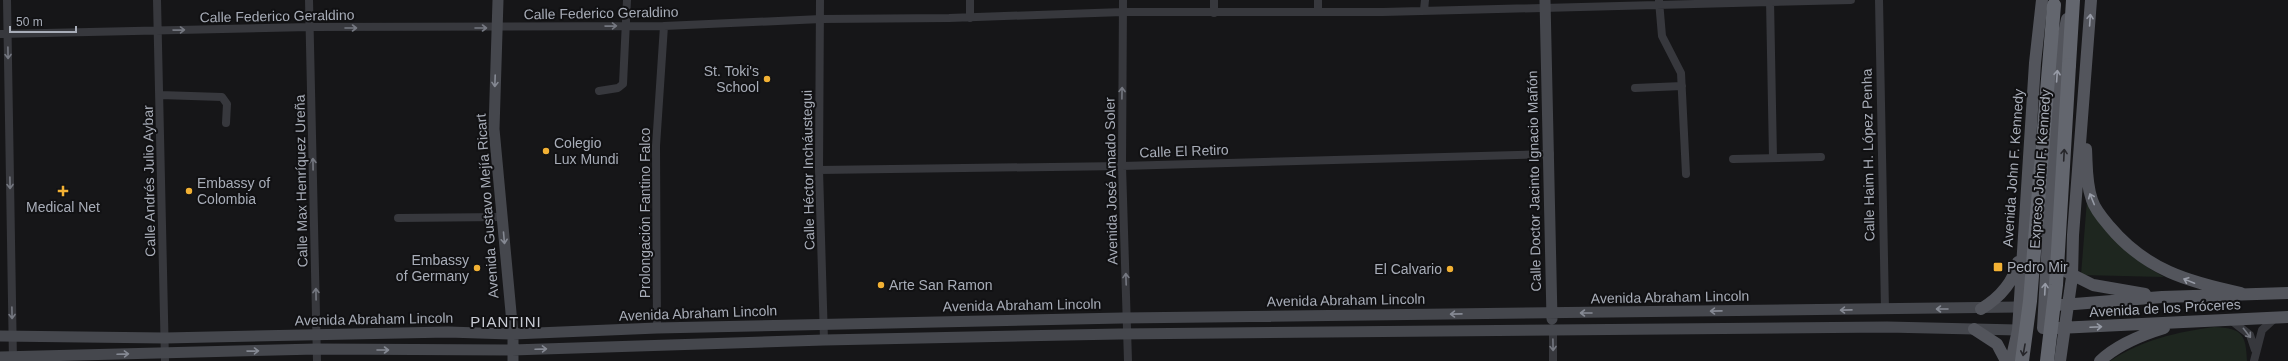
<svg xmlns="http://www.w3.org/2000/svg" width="2288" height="361" viewBox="0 0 2288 361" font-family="Helvetica,sans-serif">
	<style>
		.green { fill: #1e261f }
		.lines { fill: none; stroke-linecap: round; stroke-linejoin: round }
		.street { stroke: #37383d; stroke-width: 8 }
		.secondary { stroke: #45474d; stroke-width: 11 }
		.primary { stroke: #53555c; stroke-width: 12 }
		.highway { stroke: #63666e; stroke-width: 14 }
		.highway-bridge { stroke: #63666e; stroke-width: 14 }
		.oneway { stroke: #979ba6 }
		.oneway2 { stroke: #757881 }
		.oneway3 { stroke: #858993 }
		.oneway4 { stroke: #26262a }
		.poi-dot { fill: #f2b134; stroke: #111113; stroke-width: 1.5 }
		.labels { text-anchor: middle; stroke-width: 4; stroke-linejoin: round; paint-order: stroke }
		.street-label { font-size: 14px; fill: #a8adb8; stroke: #111113 }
		.poi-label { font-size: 14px; fill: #a8adb8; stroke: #111113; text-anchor: start }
		.neighbourhood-label { font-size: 15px; letter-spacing: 1px; fill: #c9ccd4; stroke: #111113 }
	</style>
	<rect width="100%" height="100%" fill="#161618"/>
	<path class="green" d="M2087,200L2147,267L2164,277L2081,275Z
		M2214,327C2242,328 2246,334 2247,361H2110C2142,340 2177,332 2214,327Z"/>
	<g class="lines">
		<path class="street" d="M7,0L13,361
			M157,0L165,361
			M309,0L317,361
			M820,0L819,170L824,340
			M970,0V18
			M1123,0L1122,166L1128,361
			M1214,0V13
			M1318,0V11
			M1770,0L1773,158
			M1879,0L1885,310
			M1659,1L1662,36L1681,73L1686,174
			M1424,10L1425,0
			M0,34L310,27L664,26L821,19L949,18L1123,12H1383L1851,0
			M1635,88L1682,86
			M599,91L618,88L623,84L627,0
			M160,95L222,97L227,104L226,123
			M1733,159L1821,157
			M819,170L1122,166L1550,154
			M398,218L502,217
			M2232,321L2250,335L2255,350
			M657,328L656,146L664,26
			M1553,329V361
			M2254,361L2262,330L2274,319"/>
		<path class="secondary" d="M498,0L494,129L513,334V361
			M1545,0L1552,319
			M0,336L165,338L448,332L513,334L657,328L1122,318L2019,307
			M0,357L317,349L512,350L824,340L1119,334L1887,327L2018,330"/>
		<path class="primary" d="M2086,149C2087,166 2086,183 2092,200C2095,210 2104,220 2110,227C2146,270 2189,282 2241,293
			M2067,272L2093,285L2145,294
			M2062,305L2162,297L2288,293
			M1981,309C1999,298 2013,284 2018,262
			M2043,328L2058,62L2067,19
			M2058,328L2288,317
			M1974,329L1997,344L2006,361
			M2011,361L2018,330L2035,63L2042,0
			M2060,361L2072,277L2073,235L2091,0
			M2100,361C2117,345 2141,335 2164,328"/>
		<path class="highway" d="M2069,65L2073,0"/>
		<path class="highway-bridge" d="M2022,361L2030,301L2054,5
			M2047,361L2056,285L2069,65"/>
	</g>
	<defs><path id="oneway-shaft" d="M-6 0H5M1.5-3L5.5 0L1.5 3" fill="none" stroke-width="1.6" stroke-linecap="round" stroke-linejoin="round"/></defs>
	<g class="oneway">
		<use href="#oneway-shaft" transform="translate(2090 20) rotate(-86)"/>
		<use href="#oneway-shaft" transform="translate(2057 76) rotate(-86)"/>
		<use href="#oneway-shaft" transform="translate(2092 199) rotate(-112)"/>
		<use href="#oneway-shaft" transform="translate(2189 281) rotate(-158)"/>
		<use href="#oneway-shaft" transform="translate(2045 289) rotate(-87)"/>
		<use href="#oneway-shaft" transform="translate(2096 327) rotate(-3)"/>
	</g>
	<g class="oneway2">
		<use href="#oneway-shaft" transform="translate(611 26) rotate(-1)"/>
		<use href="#oneway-shaft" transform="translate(351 28)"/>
		<use href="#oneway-shaft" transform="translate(481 28)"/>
		<use href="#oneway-shaft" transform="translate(179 30) rotate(-1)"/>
		<use href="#oneway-shaft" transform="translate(8 53) rotate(89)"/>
		<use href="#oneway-shaft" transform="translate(1122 93) rotate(-89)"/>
		<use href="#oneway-shaft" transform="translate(313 164) rotate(-91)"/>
		<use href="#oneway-shaft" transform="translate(10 183) rotate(89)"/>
		<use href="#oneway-shaft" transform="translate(1126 279) rotate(-92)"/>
		<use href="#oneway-shaft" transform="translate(316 294) rotate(-91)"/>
		<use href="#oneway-shaft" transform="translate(12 313) rotate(89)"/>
		<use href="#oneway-shaft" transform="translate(2247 333) rotate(52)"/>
		<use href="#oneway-shaft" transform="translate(1553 345) rotate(89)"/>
	</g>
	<g class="oneway3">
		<use href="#oneway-shaft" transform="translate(495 81) rotate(92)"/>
		<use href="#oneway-shaft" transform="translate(504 238) rotate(85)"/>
		<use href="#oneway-shaft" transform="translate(1942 309) rotate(180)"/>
		<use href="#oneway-shaft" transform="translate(1846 310) rotate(179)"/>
		<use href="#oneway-shaft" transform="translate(1716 311) rotate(179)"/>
		<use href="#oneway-shaft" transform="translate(1586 313) rotate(180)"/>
		<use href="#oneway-shaft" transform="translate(1456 314) rotate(179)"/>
		<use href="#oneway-shaft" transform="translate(541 349) rotate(-2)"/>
		<use href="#oneway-shaft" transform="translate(383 350)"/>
		<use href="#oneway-shaft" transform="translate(253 351) rotate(-1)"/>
		<use href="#oneway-shaft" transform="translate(123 354) rotate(-2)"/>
	</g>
	<g class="oneway4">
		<use href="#oneway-shaft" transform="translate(2064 155) rotate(-87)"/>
		<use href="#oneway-shaft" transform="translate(2024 350) rotate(100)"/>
	</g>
	<g class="poi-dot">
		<circle cx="767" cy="79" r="4"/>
		<circle cx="546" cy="151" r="4"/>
		<path d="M61 185h4v4h4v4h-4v4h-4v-4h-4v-4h4z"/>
		<circle cx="189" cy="191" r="4"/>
		<rect x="1993" y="262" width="10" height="10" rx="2"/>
		<circle cx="477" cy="268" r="4"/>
		<circle cx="1450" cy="269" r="4"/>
		<circle cx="881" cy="285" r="4"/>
	</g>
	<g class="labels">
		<g class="street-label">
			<text transform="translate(601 13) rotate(-1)" y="5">Calle Federico Geraldino</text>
			<text transform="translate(277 16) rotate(-1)" y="5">Calle Federico Geraldino</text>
			<text transform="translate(1184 151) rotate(-2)" y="5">Calle El Retiro</text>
			<text transform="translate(1868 155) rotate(-91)" y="5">Calle Haim H. López Penha</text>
			<text transform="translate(2013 168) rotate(-86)" y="5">Avenida John F. Kennedy</text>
			<text transform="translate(2040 169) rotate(-86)" y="5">Expreso John F. Kennedy</text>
			<text transform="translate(808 170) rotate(-91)" y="5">Calle Héctor Incháustegui</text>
			<text transform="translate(149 181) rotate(-91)" y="5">Calle Andrés Julio Aybar</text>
			<text transform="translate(301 181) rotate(-91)" y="5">Calle Max Henríquez Ureña</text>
			<text transform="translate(1111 181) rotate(-91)" y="5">Avenida José Amado Soler</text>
			<text transform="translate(1534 181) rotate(-91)" y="5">Calle Doctor Jacinto Ignacio Mañón</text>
			<text transform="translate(487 206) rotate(-94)" y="5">Avenida Gustavo Mejía Ricart</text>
			<text transform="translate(645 213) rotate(-90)" y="5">Prolongación Fantino Falco</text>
			<text transform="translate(1670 297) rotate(-1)" y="5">Avenida Abraham Lincoln</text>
			<text transform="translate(1346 300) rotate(-1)" y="5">Avenida Abraham Lincoln</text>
			<text transform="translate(1022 305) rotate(-1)" y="5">Avenida Abraham Lincoln</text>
			<text transform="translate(2165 308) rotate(-3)" y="5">Avenida de los Próceres</text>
			<text transform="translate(698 313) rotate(-2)" y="5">Avenida Abraham Lincoln</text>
			<text transform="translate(374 319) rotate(-1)" y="5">Avenida Abraham Lincoln</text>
		</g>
		<g class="poi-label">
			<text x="759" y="76" text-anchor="end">St. Toki's<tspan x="759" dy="16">School</tspan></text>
			<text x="554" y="148">Colegio<tspan x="554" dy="16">Lux Mundi</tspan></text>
			<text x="197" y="188">Embassy of<tspan x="197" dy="16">Colombia</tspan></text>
			<text x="63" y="212" text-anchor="middle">Medical Net</text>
			<text x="469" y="265" text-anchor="end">Embassy<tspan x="469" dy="16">of Germany</tspan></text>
			<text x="2007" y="272">Pedro Mir</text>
			<text x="1442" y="274" text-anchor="end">El Calvario</text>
			<text x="889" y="290">Arte San Ramon</text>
		</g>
		<g class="neighbourhood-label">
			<text x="506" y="327">PIANTINI</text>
		</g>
	</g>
	<path d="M10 26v6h66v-6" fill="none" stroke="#a8adb8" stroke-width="2"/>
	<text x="16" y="26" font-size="12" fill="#a8adb8" stroke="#111113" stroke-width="3" paint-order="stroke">50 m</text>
</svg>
